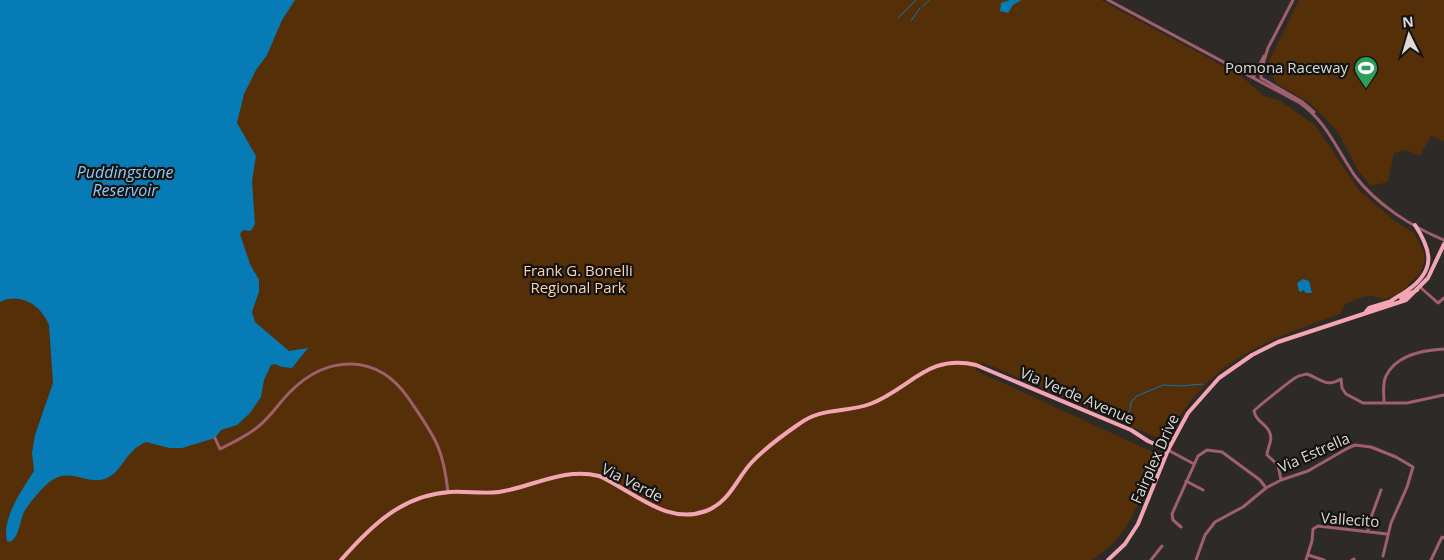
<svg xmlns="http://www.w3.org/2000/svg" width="1444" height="560" viewBox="0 0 1444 560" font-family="'Open Sans',sans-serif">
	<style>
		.green { fill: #542f08 }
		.water { fill: #067bb6 }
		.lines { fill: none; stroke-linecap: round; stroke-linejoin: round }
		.stream { stroke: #067bb6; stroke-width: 1 }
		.minor { stroke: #9f5f6c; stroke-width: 3 }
		.major { stroke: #f4a5b4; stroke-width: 4 }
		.labels { text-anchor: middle; stroke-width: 4.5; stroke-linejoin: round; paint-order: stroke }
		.poi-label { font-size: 15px; fill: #dcd9d7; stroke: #151311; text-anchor: end }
		.park-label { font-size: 15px; fill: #fad2b1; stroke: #151311 }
		.street-label { font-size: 15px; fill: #dcd9d7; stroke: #151311 }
		.water-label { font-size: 16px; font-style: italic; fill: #88c9f8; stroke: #151311 }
	</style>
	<rect width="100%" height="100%" fill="#2e2a27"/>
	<path class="green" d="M0,0H1101L1240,75L1264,96L1279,100L1315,125L1359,190L1395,221L1414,233L1424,252L1425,259L1421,272L1399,294L1383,300C1373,291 1357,299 1345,304L1340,314C1262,342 1208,360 1167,438L1163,440L982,362L975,370L1157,454C1142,493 1131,539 1091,560H0Z
		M1299,0H1444V141L1431,136L1420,156L1406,150L1394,153L1388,182L1371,186L1359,172L1337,131L1310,103L1276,83L1267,65Z"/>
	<path class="water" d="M0,0H295L282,20L267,55L256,70L244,94L237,123L256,156L252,181L255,224L251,231L243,230L240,234L250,264L259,280V292L252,312L255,322L289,351L308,348L292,368L282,367L275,364L271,365L264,380L261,397L250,413L237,425L221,430L215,438L182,448H169L146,442C126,450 121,473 107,478C86,487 69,463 46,485C39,492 29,503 24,512C20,520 19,538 10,542L7,541C1,519 23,488 34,471L32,453L35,435L53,383L49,325C41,305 20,292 0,302Z
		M1010,0H1021L1013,5L1008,13L1000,11L1001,3Z
		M1303,279L1309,281L1312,293H1306L1303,290L1301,292L1299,291L1297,283Z"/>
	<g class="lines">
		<path class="stream" d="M923,6L930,0
			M898,18L916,0
			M911,21L920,8
			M1107,413L1126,414L1130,410L1131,402L1137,396L1163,385L1180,386L1203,384"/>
		<path class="minor" d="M1108,0L1300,103C1327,122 1337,150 1355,176C1376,204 1412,227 1444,240
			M1268,48L1261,70V78L1301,101L1314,112
			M1268,48L1293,0
			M1253,78L1264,56
			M1420,287L1438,303L1444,298
			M1384,403C1384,394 1382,384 1386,376C1396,355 1424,350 1444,349
			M215,438L220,449C234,442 247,436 259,426C271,416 279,403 290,392C327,354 378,353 409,399C434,436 443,446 448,492
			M1168,450L1194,464
			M1281,480L1278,465L1267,455C1267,447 1274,440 1269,431C1265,423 1256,422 1254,411C1255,409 1290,381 1295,378C1299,375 1303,375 1307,374C1321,379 1326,388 1341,379L1342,388L1346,394L1363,403H1407L1444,395
			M1186,481L1203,490
			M1181,527L1173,520L1172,514L1198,456L1207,450L1222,452L1260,480L1266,488
			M1368,531L1369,523L1381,490
			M1308,555L1324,560
			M1151,560L1162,546
			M1196,560L1205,535L1215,522L1243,507L1266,488L1281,480L1308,471L1348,448L1355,445L1371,447L1396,457L1413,467L1407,487L1391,523L1383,556
			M1306,560L1312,541L1313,529L1318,526L1387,534
			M1352,560L1354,559
			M1431,560L1442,537L1444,538"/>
		<path class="major" d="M1401,298L1417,290
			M1391,301C1396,297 1403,294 1408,290C1436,270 1432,251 1415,225
			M1365,313L1369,308L1392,301
			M341,560C371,526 402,495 450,492C466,491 483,494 499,492C533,487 563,467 599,476C605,478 612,483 618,486C646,502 673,523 706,511C730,502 736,479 752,462C765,448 783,435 799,424C821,407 846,413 870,404C910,389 928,353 976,365L1131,430L1148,441L1168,450
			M1108,560L1125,544L1138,524L1168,450L1188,413L1219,378L1252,355L1278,342L1406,300L1428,278L1444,244"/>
	</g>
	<defs>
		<g id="stadium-pin" transform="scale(1.25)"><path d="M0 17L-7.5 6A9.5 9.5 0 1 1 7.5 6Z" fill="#2e9e5b" stroke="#151311"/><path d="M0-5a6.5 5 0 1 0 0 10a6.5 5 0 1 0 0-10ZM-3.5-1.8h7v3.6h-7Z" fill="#fff"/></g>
	</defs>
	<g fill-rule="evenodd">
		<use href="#stadium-pin" x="1366" y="68"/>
	</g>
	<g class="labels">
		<g class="poi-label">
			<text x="1348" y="73">Pomona Raceway</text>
		</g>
		<g class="park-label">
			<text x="578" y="276">Frank G. Bonelli<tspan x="578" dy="17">Regional Park</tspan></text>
		</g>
		<g class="street-label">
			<text transform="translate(1077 396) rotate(23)" y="5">Via Verde Avenue</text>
			<text transform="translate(1314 453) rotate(-24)" y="5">Via Estrella</text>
			<text transform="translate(1155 459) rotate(-66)" y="5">Fairplex Drive</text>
			<text transform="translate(632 483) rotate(27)" y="5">Via Verde</text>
			<text transform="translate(1350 520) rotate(4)" y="5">Vallecito</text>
		</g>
		<g class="water-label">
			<text x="125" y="178">Puddingstone<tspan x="125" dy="18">Reservoir</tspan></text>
		</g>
	</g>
	<g transform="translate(1409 35) rotate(355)" stroke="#151311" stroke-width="4" paint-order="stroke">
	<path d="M0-4L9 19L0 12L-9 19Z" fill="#dcd9d7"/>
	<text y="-8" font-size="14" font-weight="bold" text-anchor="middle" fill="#dcd9d7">N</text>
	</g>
</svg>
